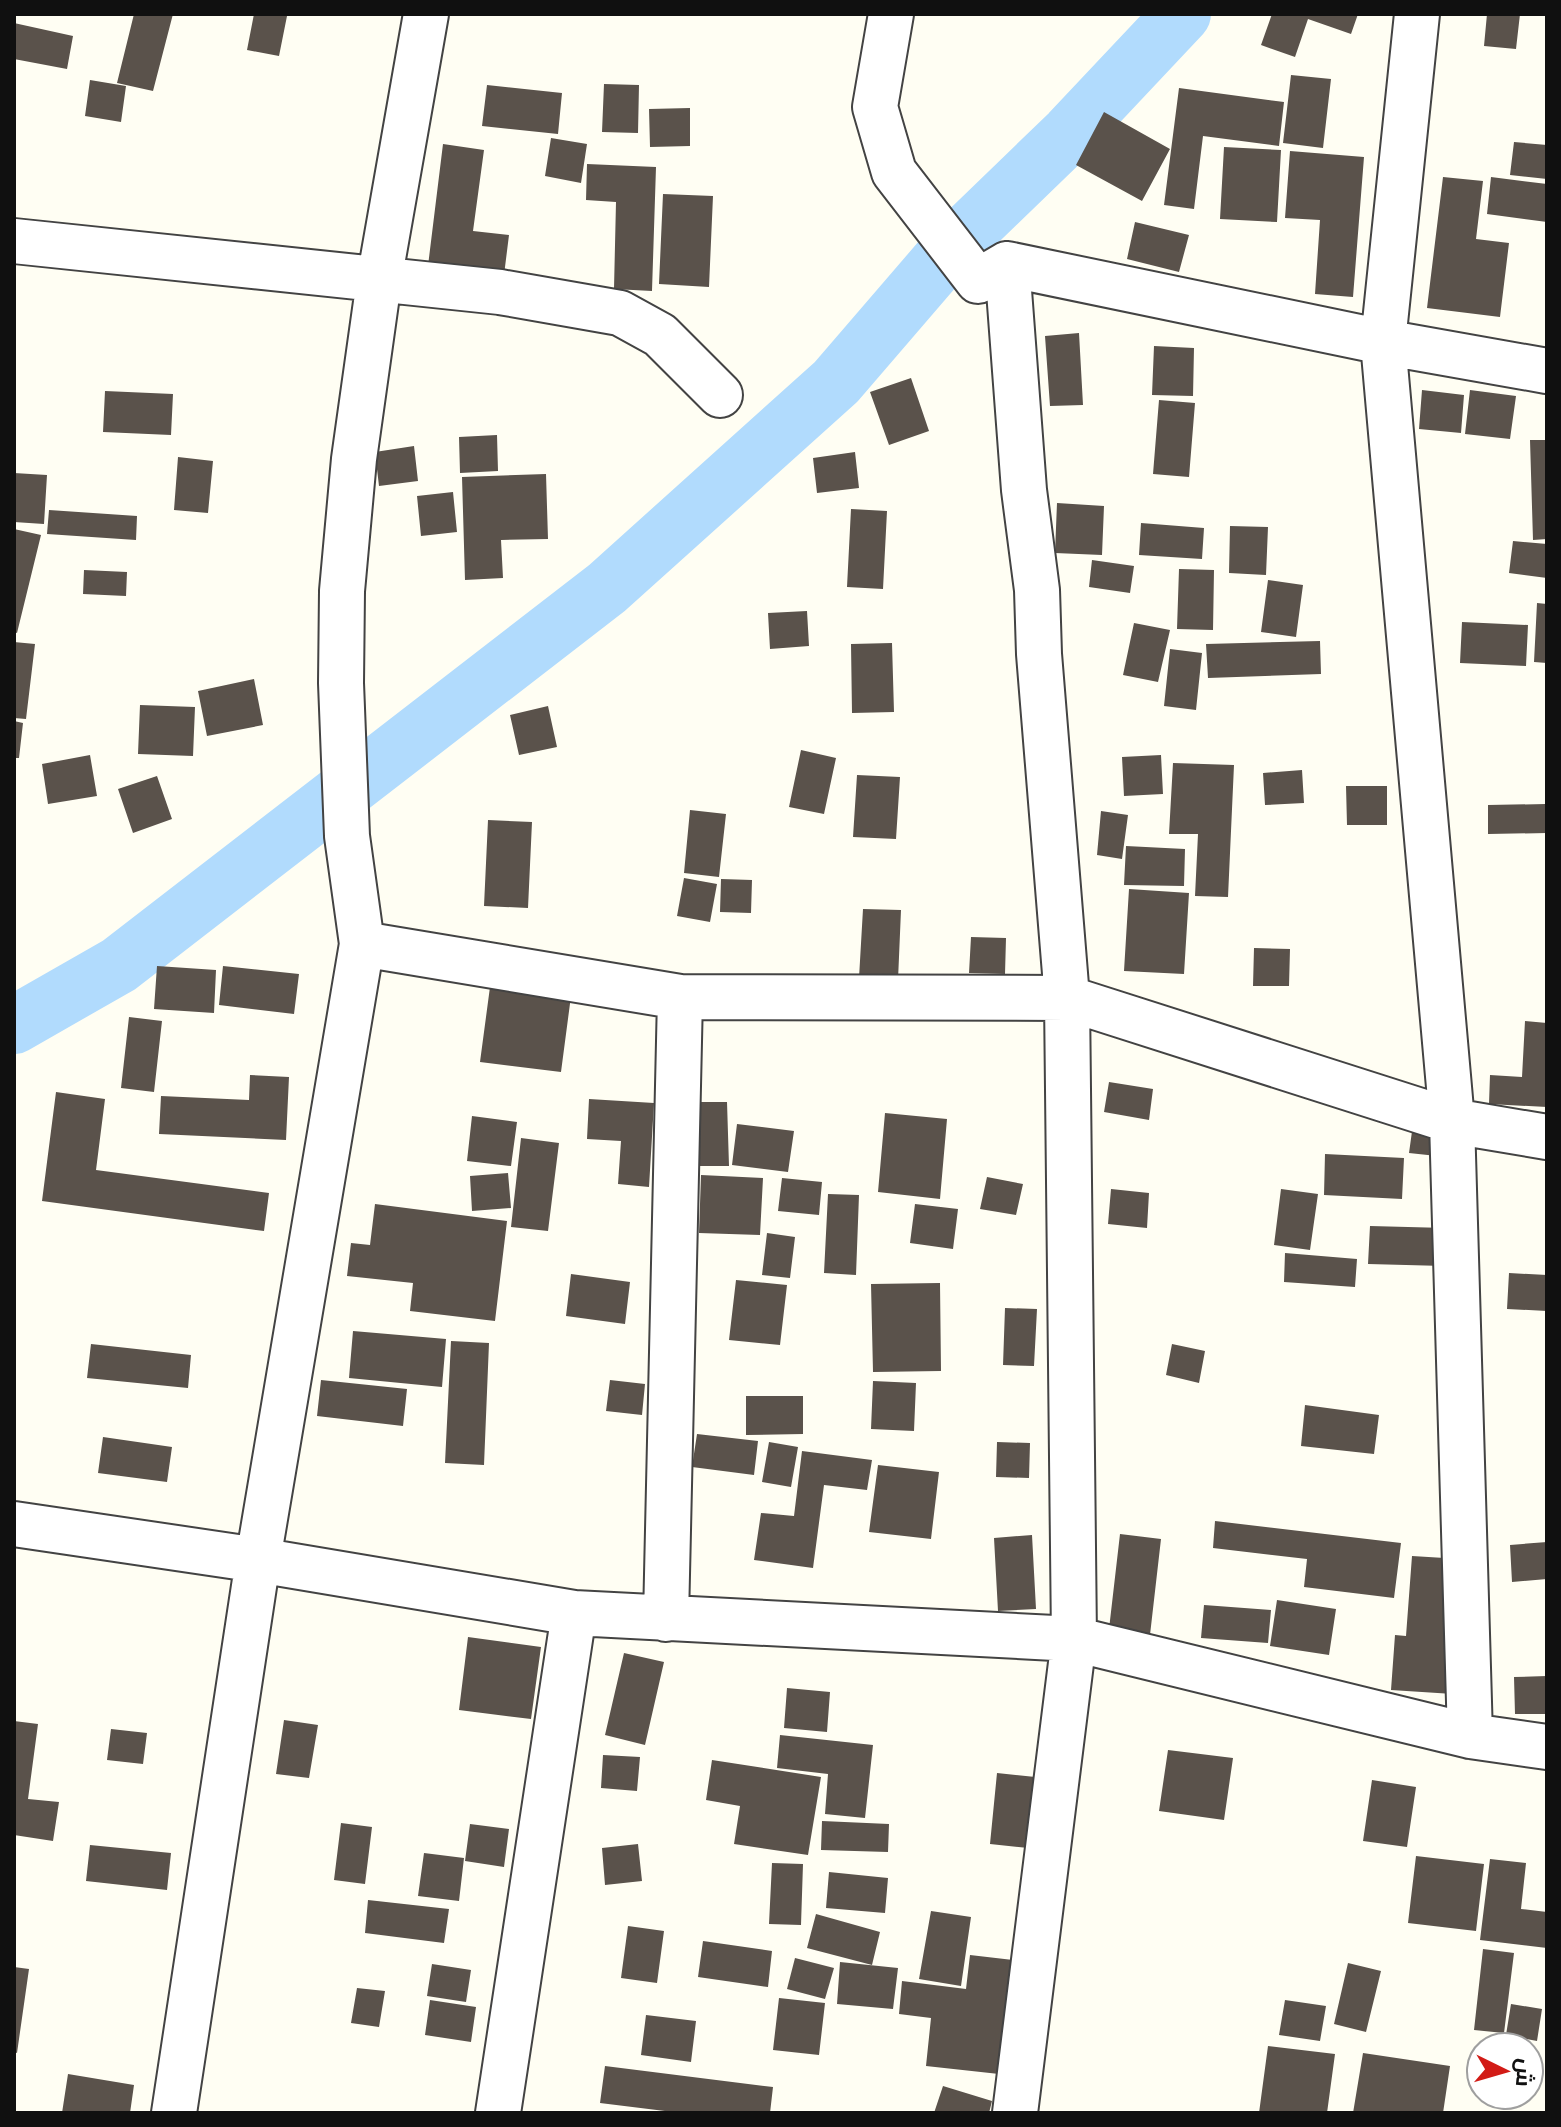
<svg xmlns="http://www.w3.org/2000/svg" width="1561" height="2127" viewBox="0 0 1561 2127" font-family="'Zilla Slab',Cairo,serif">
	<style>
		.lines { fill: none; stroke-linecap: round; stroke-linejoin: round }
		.canal { stroke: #b1dbfd; stroke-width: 58 }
		.building { fill: #5a524b }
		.minor-casing { stroke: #434343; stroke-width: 48 }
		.minor { stroke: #fff; stroke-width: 44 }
	</style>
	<rect width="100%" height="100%" fill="#fffef3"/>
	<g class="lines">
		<path class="canal" d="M14,1025L119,965L607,588L836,382L953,246L1070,133L1182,14"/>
	</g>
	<path class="building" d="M134,14H173L153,91L117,83Z
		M254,14L287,16L279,56L247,50Z
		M1272,14H1358L1351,34L1308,19L1295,57L1261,45Z
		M1487,14H1520L1516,49L1484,46Z
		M14,23L73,36L67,69L14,59Z
		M1291,75L1331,79L1323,148L1283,143Z
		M90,80L126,86L121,122L85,116Z
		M604,84L639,85L638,133L602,132Z
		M487,85L562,93L558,134L482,126Z
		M1179,88L1284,102L1279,146L1203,136L1194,209L1164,205Z
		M690,108V146L650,147L649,109Z
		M1104,112L1170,149L1142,201L1076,165Z
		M551,138L587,144L581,183L545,176Z
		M1514,142L1547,145V179L1510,175Z
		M443,144L484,150L473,231L509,235L503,283L427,274Z
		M1224,147L1281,150L1277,222L1220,219Z
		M1290,151L1364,157L1353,297L1315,294L1320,220L1285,218Z
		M587,164L656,167L652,291L614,289L616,202L586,200Z
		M1443,177L1483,181L1476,239L1509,243L1500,317L1427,308Z
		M1491,177L1547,184V222L1487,214Z
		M663,194L713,196L709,287L659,284Z
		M1135,222L1189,235L1179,272L1127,259Z
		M1079,333L1083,405L1050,406L1045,336Z
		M1154,346L1194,348L1193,396L1152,395Z
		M911,378L929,431L889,445L870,392Z
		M1422,390L1464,395L1461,433L1419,429Z
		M1470,390L1516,396L1510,439L1465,434Z
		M105,391L173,394L171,435L103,432Z
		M1159,400L1195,403L1189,477L1153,474Z
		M497,435L498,471L460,473L459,437Z
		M1530,440H1547V539L1533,540Z
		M414,446L418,481L379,486L375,452Z
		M855,452L859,488L817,493L813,458Z
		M178,457L213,461L208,513L174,510Z
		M14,473L47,475L44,524L14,522Z
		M546,474L548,539L501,540L503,578L465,580L462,477Z
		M453,492L457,532L421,536L417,496Z
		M1057,503L1104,506L1102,555L1055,553Z
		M851,509L887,511L883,589L847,587Z
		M49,510L137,516L136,540L47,534Z
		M1141,523L1204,528L1202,559L1139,555Z
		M1230,526L1268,527L1266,575L1229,573Z
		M14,529L41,535L17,633L14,632Z
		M1513,541L1547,544V578L1509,573Z
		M1092,560L1134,566L1130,593L1089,587Z
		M1179,569L1214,570L1213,630L1177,629Z
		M84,570L127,572L126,596L83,594Z
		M1268,580L1303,585L1296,637L1261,632Z
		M1537,603L1547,604V663L1534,662Z
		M807,611L809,646L770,649L768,613Z
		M1462,622L1528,625L1526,666L1460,663Z
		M1134,623L1170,630L1158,682L1123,675Z
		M1320,641L1321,674L1208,678L1206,644Z
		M14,642L35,644L26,719L14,718Z
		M892,643L894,712L852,713L851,644Z
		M1170,649L1202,653L1196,710L1164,706Z
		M254,679L263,725L207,736L198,691Z
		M140,705L195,707L193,756L138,754Z
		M548,706L557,747L519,755L510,715Z
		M14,721L23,723L19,758H14Z
		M801,750L836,758L824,814L789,807Z
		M90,755L97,796L48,804L42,764Z
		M1161,755L1163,794L1124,796L1122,757Z
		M1173,763L1234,765L1228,897L1195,896L1198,834H1169Z
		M1302,770L1304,803L1265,805L1263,773Z
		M857,775L900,777L896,839L853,837Z
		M157,776L172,819L133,833L118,789Z
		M1346,786H1387V825H1347Z
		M1546,804L1547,833L1488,834V805Z
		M690,810L726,814L719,877L684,873Z
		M1101,811L1128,815L1122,859L1097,855Z
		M488,820L532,822L528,908L484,906Z
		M1126,846L1185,849L1184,886L1124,885Z
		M684,878L717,884L710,922L677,916Z
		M721,879L752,880L751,913L720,912Z
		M1129,889L1189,893L1184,974L1124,971Z
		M863,909L901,910L898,980L859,978Z
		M971,937L1006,938L1005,974L969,973Z
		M1254,948L1290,949L1289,986H1253Z
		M157,966L216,970L214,1013L154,1009Z
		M223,966L299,974L294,1014L219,1005Z
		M490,987L571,996L561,1072L480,1062Z
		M129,1017L162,1021L154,1092L121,1088Z
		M1525,1021L1547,1023V1107L1489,1104L1490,1075L1522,1077Z
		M250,1075L289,1077L286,1140L159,1134L161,1096L249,1100Z
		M1109,1082L1153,1089L1149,1120L1104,1112Z
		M56,1092L105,1099L96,1170L269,1193L264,1231L42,1201Z
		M589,1099L654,1103L649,1187L618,1184L621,1141L587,1139Z
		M692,1102H727L729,1166H694Z
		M885,1113L947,1119L940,1199L878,1192Z
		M472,1116L517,1122L511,1166L467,1161Z
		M1414,1117L1442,1120L1437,1156L1409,1153Z
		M737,1124L794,1131L788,1172L732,1165Z
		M521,1138L559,1143L548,1231L511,1227Z
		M1325,1154L1404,1158L1402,1199L1324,1195Z
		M508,1173L511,1208L472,1211L470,1176Z
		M701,1175L763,1178L760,1235L699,1233Z
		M987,1177L1023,1184L1016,1215L980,1209Z
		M782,1178L822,1182L819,1215L778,1211Z
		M1111,1189L1149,1193L1147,1228L1108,1224Z
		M1281,1189L1318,1194L1310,1250L1274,1245Z
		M828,1194L859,1195L856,1275L824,1273Z
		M375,1204L507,1221L495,1321L410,1311L413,1283L347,1276L351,1243L370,1245Z
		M915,1204L958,1209L953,1249L910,1243Z
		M1370,1226L1446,1228L1444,1266L1368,1264Z
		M767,1233L795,1237L790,1278L762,1275Z
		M1285,1253L1357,1259L1355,1287L1284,1282Z
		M1509,1273L1547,1275V1311L1507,1309Z
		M571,1274L630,1282L625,1324L566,1316Z
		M736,1280L787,1285L780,1345L729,1340Z
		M940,1283L941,1371L873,1372L871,1284Z
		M1005,1308L1037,1309L1034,1366L1003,1365Z
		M353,1331L446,1339L442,1387L349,1378Z
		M451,1341L489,1343L484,1465L445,1463Z
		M91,1344L191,1355L188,1388L87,1378Z
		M1172,1344L1205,1351L1199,1383L1166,1375Z
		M321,1380L407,1389L403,1426L317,1416Z
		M610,1380L645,1384L642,1415L606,1411Z
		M873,1381L916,1383L914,1431L871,1429Z
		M746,1396H803V1434L746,1435Z
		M1305,1405L1379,1415L1374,1454L1301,1446Z
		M697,1434L758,1441L754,1475L692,1467Z
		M103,1437L172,1447L167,1482L98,1473Z
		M769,1442L798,1447L791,1487L762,1482Z
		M997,1442L1030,1443L1029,1478L996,1477Z
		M802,1451L872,1460L867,1490L824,1485L813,1568L754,1560L761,1513L794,1516Z
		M878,1465L939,1472L931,1539L869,1532Z
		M1215,1521L1401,1543L1394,1598L1304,1587L1307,1559L1213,1548Z
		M1120,1534L1161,1539L1147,1661L1106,1655Z
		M1032,1535L1036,1609L998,1611L994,1538Z
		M1547,1542V1579L1512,1582L1510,1545Z
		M1412,1556L1461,1559L1453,1694L1391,1690L1395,1635L1406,1636Z
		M1277,1600L1336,1609L1329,1655L1270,1646Z
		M1204,1605L1271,1610L1268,1643L1201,1638Z
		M468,1637L541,1647L531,1719L459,1710Z
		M624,1653L664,1662L645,1745L605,1735Z
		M1547,1676V1714H1515L1514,1677Z
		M787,1688L830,1692L827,1732L784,1728Z
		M284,1720L318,1725L309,1778L276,1774Z
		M14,1721L38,1724L28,1799L59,1802L53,1841L14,1835Z
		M111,1729L147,1733L143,1764L107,1760Z
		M780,1735L873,1745L865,1818L825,1814L828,1774L777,1768Z
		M1168,1750L1233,1758L1224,1820L1159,1811Z
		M603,1755L640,1757L637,1791L601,1788Z
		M712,1760L821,1777L808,1855L734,1844L740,1806L706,1800Z
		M997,1773L1045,1778L1038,1849L990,1844Z
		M1372,1780L1416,1787L1407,1847L1363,1841Z
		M822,1821L889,1824L888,1852L821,1850Z
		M341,1823L372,1827L365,1884L334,1880Z
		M470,1824L509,1829L504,1867L465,1861Z
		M638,1844L642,1881L605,1885L602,1848Z
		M90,1845L171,1853L167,1890L86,1881Z
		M424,1853L464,1858L459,1901L418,1896Z
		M1416,1856L1484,1864L1476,1931L1408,1923Z
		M1490,1859L1526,1863L1521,1909L1547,1912V1948L1480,1940Z
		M772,1863L803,1864L801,1925L769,1924Z
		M829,1872L888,1878L885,1913L826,1908Z
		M368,1900L449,1909L444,1943L365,1933Z
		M931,1911L971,1917L961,1986L919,1979Z
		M816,1914L880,1932L872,1965L807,1948Z
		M628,1926L664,1931L657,1983L621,1978Z
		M703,1941L772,1951L768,1987L698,1977Z
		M1483,1949L1514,1953L1504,2033L1474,2030Z
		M970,1955L1013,1960L999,2074L926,2066L931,2018L899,2014L902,1981L966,1989Z
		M795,1958L834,1968L825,1999L787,1989Z
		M840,1962L898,1968L893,2009L837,2004Z
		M1348,1963L1381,1971L1366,2032L1334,2024Z
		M432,1964L471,1970L466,2002L427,1996Z
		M14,1967L29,1969L17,2053L14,2052Z
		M357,1988L385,1991L379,2027L351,2023Z
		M779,1998L825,2003L819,2055L773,2050Z
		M430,2000L476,2007L471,2042L425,2035Z
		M1285,2000L1326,2006L1320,2041L1279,2035Z
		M1511,2004L1542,2009L1537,2041L1506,2035Z
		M646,2015L696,2021L691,2062L641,2055Z
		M1268,2046L1335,2054L1327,2113H1259Z
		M1363,2053L1450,2066L1443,2113H1353Z
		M605,2066L773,2087L770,2113H681L600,2103Z
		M68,2074L134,2085L130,2113H62Z
		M943,2086L992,2101L989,2113H934Z"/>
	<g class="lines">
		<g class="minor-casing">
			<path id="minor" d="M891,14L875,107L894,172L978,281L1007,264
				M1417,14L1383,342L1452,1121L1470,1736
				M14,241L500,292L620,313L660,335L720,395
				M362,944L680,997L1067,998L1452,1121L1547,1137
				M14,1524L258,1560L574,1613L1074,1639L1470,1736L1547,1747
				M666,1619L680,997
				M174,2113L258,1560L362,944L347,836L341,683L342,591L354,459L379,281L426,14
				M498,2113L574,1613
				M1015,2113L1074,1639L1067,998L1039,654L1037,590L1024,490L1007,264L1383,342L1547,371"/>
		</g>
		<use href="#minor" class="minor"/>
	</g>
	<rect width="1561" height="2127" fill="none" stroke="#101010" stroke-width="32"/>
	<g transform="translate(1505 2071) rotate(95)"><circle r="38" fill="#ffffff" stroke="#9f9f9f" stroke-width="2"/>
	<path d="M0-6L14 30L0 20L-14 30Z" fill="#d21b16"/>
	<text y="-12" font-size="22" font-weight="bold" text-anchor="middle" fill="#101010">ش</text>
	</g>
</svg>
